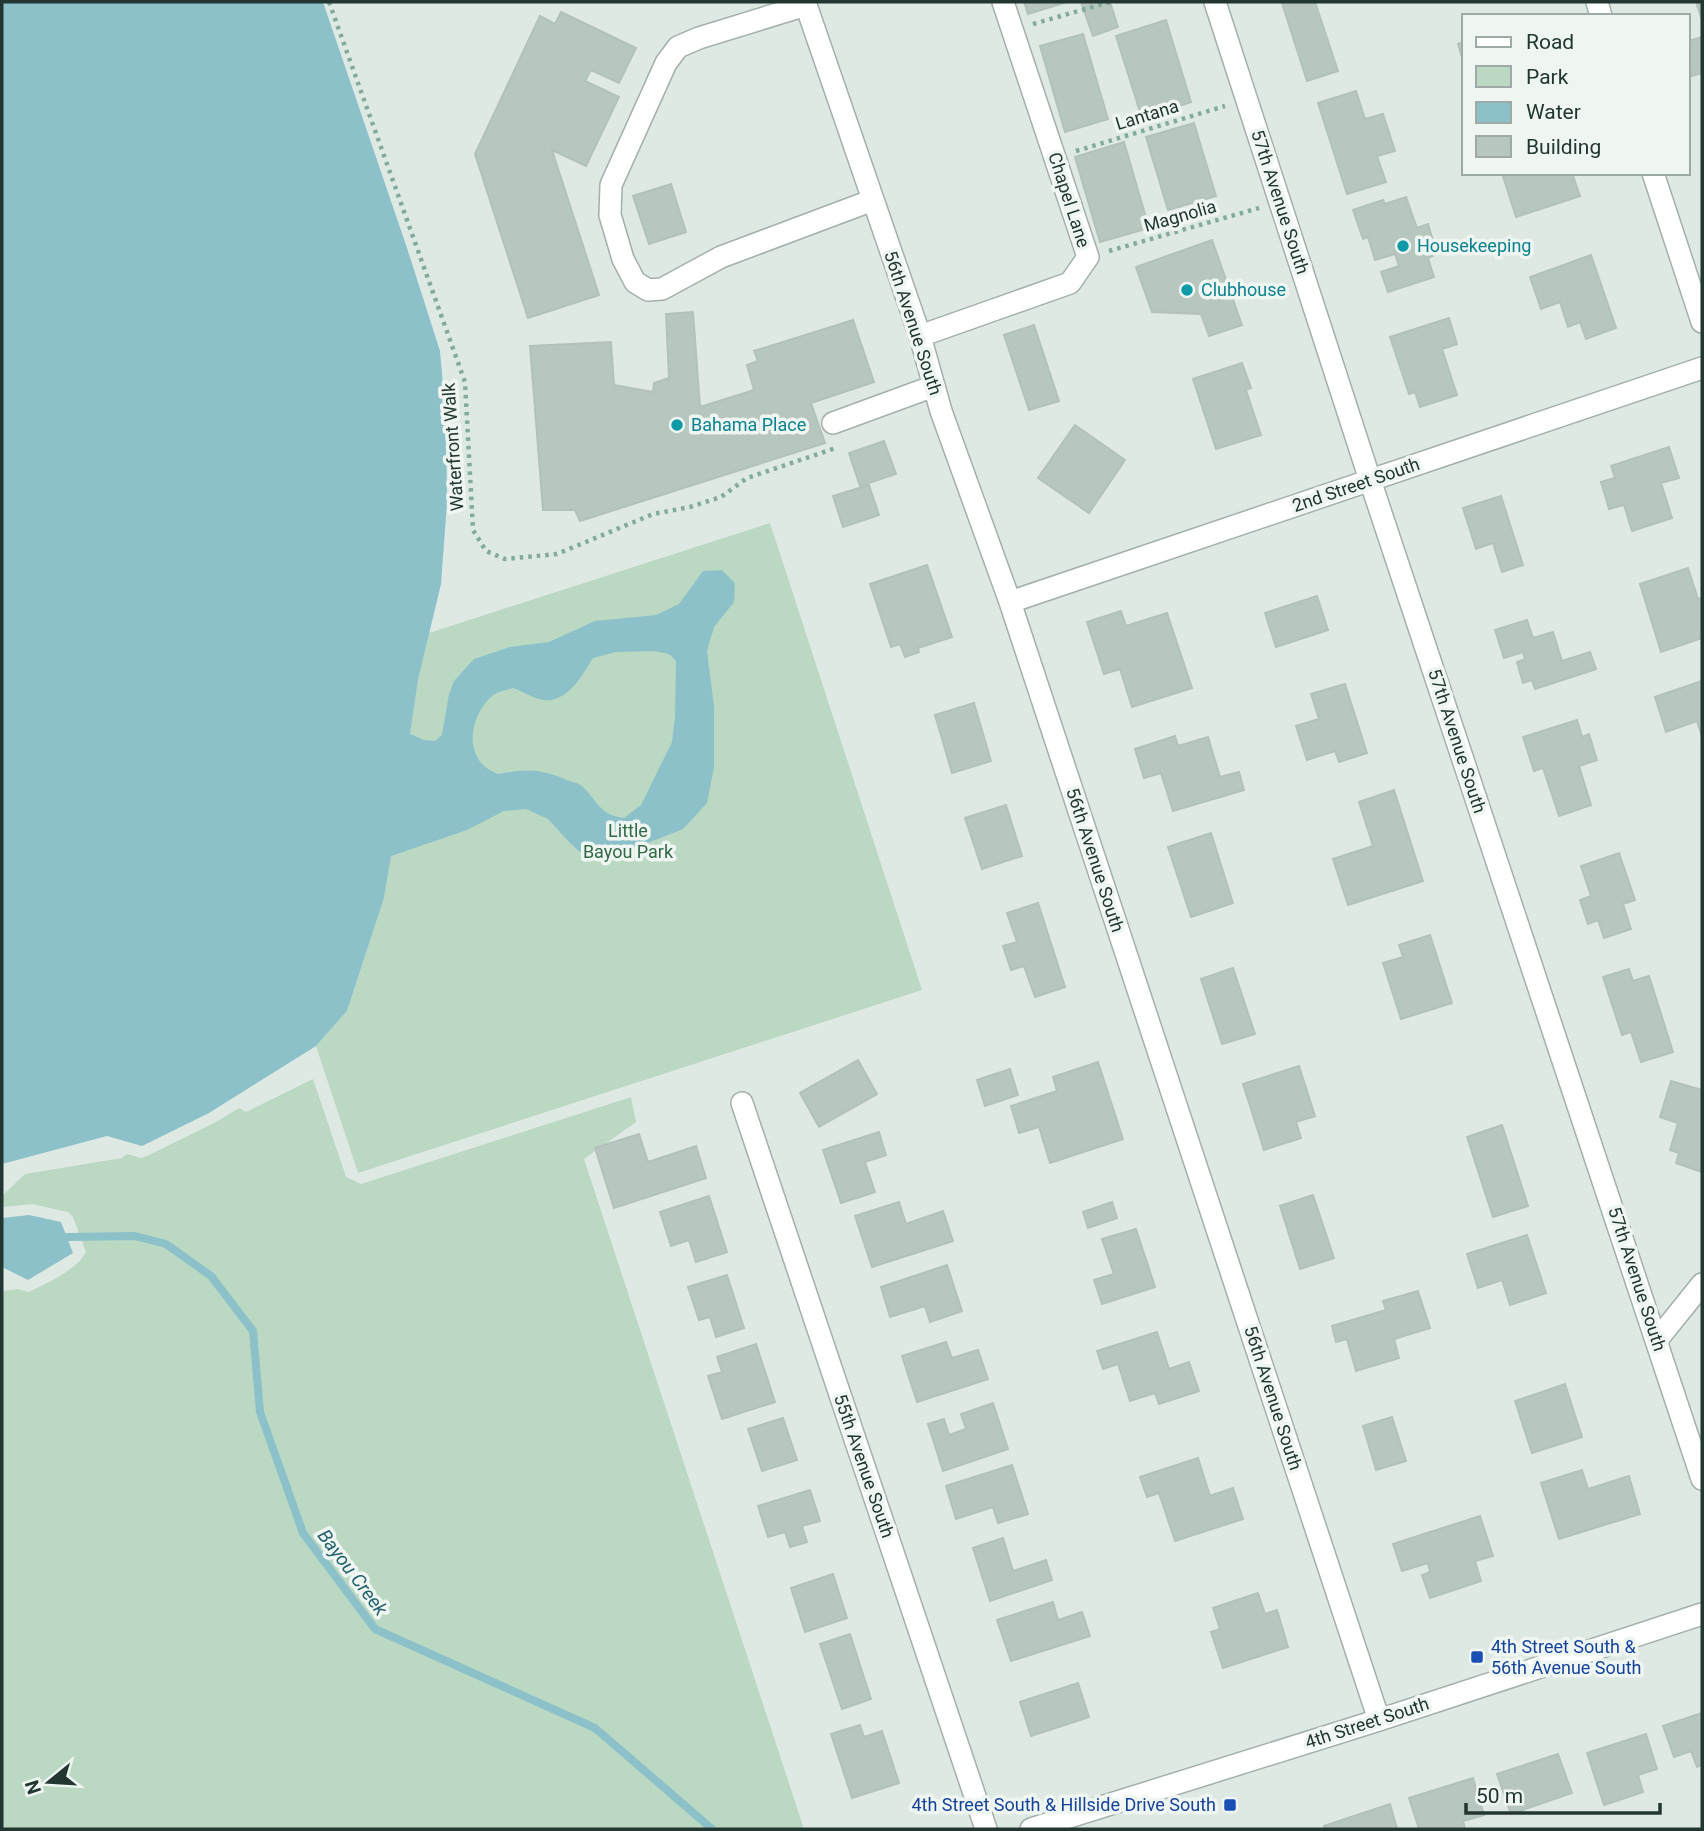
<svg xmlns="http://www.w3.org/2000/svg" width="1704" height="1831" viewBox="0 0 1704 1831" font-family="Roboto,sans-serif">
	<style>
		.green { fill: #bad8c2 }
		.water { fill: #8cc1ca; fill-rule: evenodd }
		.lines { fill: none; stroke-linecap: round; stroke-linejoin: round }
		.stream { stroke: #8cc1ca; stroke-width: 8 }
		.building { fill: #b8c6c0; stroke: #b2c2bb; stroke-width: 2 }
		.minor-casing { stroke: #a3b0ab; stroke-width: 24 }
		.path { stroke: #82aa9d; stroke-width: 4.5; stroke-dasharray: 3.5 5; stroke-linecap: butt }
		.minor { stroke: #fff; stroke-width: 21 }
		.culture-dot { fill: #0f9aa8; stroke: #eff6f2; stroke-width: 2.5 }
		.transit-dot { fill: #1a4fb4; stroke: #eff6f2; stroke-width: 2.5 }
		.labels { text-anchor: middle; stroke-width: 7; stroke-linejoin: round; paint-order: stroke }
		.street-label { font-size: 18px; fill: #223731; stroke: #eff6f2 }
		.culture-label { font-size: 18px; fill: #0d838f; stroke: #eff6f2; text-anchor: start }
		.park-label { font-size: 18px; fill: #306a46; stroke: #eff6f2 }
		.transit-label { font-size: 18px; fill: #164399; stroke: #eff6f2; text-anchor: start }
		.water-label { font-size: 19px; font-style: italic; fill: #22626d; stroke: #eff6f2 }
	</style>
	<rect width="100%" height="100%" fill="#dfe9e4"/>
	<path class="green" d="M770,523L922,990L358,1173L316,1046L347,1011L384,898L418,680L429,633Z
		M313,1079L346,1177L361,1184L631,1097L636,1122L584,1159L804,1829H2V1291L18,1289L28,1292C45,1285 79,1268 86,1252L73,1217L68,1212L32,1204L3,1207L2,1196L25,1174L122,1158L127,1154L141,1158L147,1156L214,1123L239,1108L246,1112Z"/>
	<path class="water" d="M2,2H323L407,248L440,351L446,418L447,503L441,584L418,680L410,734L424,740L435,741L442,735L449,694L454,681L474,659L510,647L549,642L595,621L656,615L679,604L703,571L722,570L735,583L734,602L714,627L707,651L714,706V767L707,803L683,829L608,859H588L570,843L548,819L526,809L504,811L467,830L391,856L384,898L347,1011L316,1046L209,1113L142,1146L107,1136L2,1164ZM654,651L669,654L676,661L675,717L672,742L641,805L624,818C599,815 598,801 582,786C578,783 572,782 567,780C538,768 528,769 498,774C494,772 487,769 484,766C464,747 473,712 492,696C497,692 506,690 513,688C522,691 534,699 544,700C568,703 583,674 593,658L616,652Z
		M29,1215L61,1222L73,1253L28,1280L2,1267V1218Z"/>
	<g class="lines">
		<path class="stream" d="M67,1237L135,1236L166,1244L211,1276L253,1331L260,1412L303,1533L375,1629L595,1728L712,1829"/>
	</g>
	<path class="building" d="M1024,2H1067L1028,14Z
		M1081,2H1110L1118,27L1093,36Z
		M1287,2H1315L1338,71L1307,81L1282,3Z
		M1696,2H1702V20Z
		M561,12L636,48L619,83L591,70L585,81L619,97L586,166L552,150L599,295L528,318L475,154L540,16L555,24Z
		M1166,20L1191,102L1142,118L1116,36Z
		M1083,34L1108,119L1065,132L1040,46Z
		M1702,37V73L1692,76L1688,63V41Z
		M1464,42V64L1458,44Z
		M1356,91L1365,119L1383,114L1395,151L1377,156L1386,182L1347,194L1318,103Z
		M1194,123L1216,196L1168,210L1146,137Z
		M1124,142L1149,228L1100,242L1075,157Z
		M1502,173H1572L1580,196L1516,217Z
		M671,184L686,232L649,244L633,196Z
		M1406,197L1417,228L1428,224L1437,254L1428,258L1434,277L1388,292L1381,272L1399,266L1395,254L1375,260L1368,237L1363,239L1353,210L1383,200L1385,204Z
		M1212,240L1242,325L1209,336L1201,314L1152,312L1136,267Z
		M1591,255L1616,328L1586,339L1580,322L1568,327L1560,302L1541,309L1530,277Z
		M693,312L700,407L754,390L747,365L758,361L754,351L853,320L874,382L811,403L825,443L580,521L575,510H543L530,346L611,342L614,385L653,392L654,383L669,378L666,314Z
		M1449,318L1457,344L1442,349L1457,395L1420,407L1415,392L1409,394L1390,337Z
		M1034,325L1059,401L1029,410L1004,335Z
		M1242,363L1251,388L1246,390L1261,435L1216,449L1193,379Z
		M1075,425L1125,460L1089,513L1038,478Z
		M884,441L896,474L860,486L849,453Z
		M1669,447L1679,478L1661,483L1672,518L1632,531L1624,505L1609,509L1601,482L1615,478L1611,466Z
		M869,485L879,515L843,527L833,496Z
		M1501,496L1523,565L1502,572L1493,543L1476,549L1463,508Z
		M927,565L952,637L918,648L919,652L905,657L900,644L891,647L870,584Z
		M1688,568L1698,599L1702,598V638L1661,652L1640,584Z
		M1317,596L1328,630L1276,647L1265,613Z
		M1121,611L1126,626L1167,613L1192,688L1132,707L1120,669L1104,674L1087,622Z
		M1527,620L1533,638L1553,632L1562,661L1590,652L1596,669L1535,689L1532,680L1523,683L1517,662L1525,659L1523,652L1504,658L1495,630Z
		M1702,681V737L1697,721L1666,732L1655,697Z
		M1345,684L1367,753L1339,762L1335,751L1307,760L1296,726L1319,719L1311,694Z
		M974,703L991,761L952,773L935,715Z
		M1577,720L1582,737L1589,734L1597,760L1579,766L1591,805L1559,816L1543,768L1534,771L1523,737Z
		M1175,736L1178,746L1208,737L1220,777L1239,772L1244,790L1173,811L1161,773L1144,778L1135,749Z
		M1394,790L1423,881L1348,905L1333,859L1373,846L1359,802Z
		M1006,805L1022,856L982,869L965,818Z
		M1211,833L1233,903L1191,917L1168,847Z
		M1619,853L1635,900L1623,904L1631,929L1604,938L1598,920L1588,924L1580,900L1591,896L1581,866Z
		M1038,903L1065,987L1035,997L1024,966L1011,970L1003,946L1017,942L1007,913Z
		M1430,935L1452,1003L1401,1019L1383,963L1403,957L1399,945Z
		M1233,968L1255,1034L1222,1044L1201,979Z
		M1629,969L1633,981L1649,976L1673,1052L1641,1062L1631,1032L1622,1035L1603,977Z
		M858,1060L877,1094L819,1127L800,1093Z
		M1098,1062L1123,1139L1050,1163L1039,1127L1019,1133L1011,1106L1057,1091L1053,1077Z
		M1299,1066L1315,1116L1296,1122L1301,1138L1264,1150L1243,1084Z
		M1010,1069L1018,1095L985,1106L977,1080Z
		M1671,1081L1702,1090V1172L1676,1163L1679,1153L1670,1150L1678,1123L1660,1117Z
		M1502,1125L1528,1206L1493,1217L1467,1137Z
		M879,1132L886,1155L865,1162L875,1192L841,1203L823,1150Z
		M639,1134L648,1162L696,1146L706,1178L614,1208L595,1148Z
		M1313,1195L1334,1258L1300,1269L1280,1206Z
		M709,1196L727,1252L696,1262L689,1240L671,1246L660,1212Z
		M899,1202L906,1224L943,1211L953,1241L872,1267L855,1216Z
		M1112,1202L1117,1218L1088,1228L1083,1212Z
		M1136,1229L1155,1287L1102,1304L1094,1280L1114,1274L1102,1239Z
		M1527,1235L1546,1293L1510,1305L1502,1280L1478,1288L1467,1254Z
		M947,1265L962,1311L930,1322L925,1306L890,1317L881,1287Z
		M727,1275L744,1328L716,1337L710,1317L699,1320L688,1287Z
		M1418,1291L1430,1328L1394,1339L1399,1358L1356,1371L1347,1339L1336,1342L1332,1326L1386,1310L1383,1301Z
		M1157,1332L1169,1369L1189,1362L1199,1391L1159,1404L1155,1393L1130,1401L1118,1364L1103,1369L1097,1351Z
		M946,1342L952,1358L978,1350L988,1379L917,1402L902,1356Z
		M756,1344L775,1402L722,1419L708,1376L722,1372L717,1357Z
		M1565,1384L1582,1437L1532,1453L1515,1401Z
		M993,1403L1008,1449L943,1471L928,1424L944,1419L949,1435L966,1429L961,1414Z
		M1392,1417L1406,1461L1376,1470L1363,1426Z
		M783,1418L797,1460L762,1471L748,1429Z
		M1198,1458L1210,1496L1233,1488L1243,1519L1175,1541L1159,1493L1147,1497L1140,1477Z
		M1012,1465L1028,1514L998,1523L993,1507L956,1519L946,1486Z
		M1582,1470L1588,1489L1629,1476L1640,1514L1559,1539L1541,1483Z
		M810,1490L820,1521L802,1526L807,1542L790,1547L785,1532L768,1537L758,1506Z
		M1480,1516L1493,1556L1475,1561L1481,1581L1430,1598L1422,1575L1430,1572L1428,1563L1402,1571L1393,1544Z
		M1003,1538L1013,1571L1046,1560L1052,1580L990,1601L973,1548Z
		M833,1574L847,1618L805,1632L791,1588Z
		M1258,1593L1265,1614L1277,1610L1288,1647L1223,1668L1211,1632L1220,1629L1213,1608Z
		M1053,1602L1058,1620L1082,1612L1090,1636L1011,1661L997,1620Z
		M850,1634L871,1699L842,1709L820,1644Z
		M1078,1683L1089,1717L1031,1736L1020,1702Z
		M1702,1713V1765L1697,1767L1691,1751L1674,1757L1663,1726Z
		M860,1725L864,1737L882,1731L899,1783L852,1798L831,1734Z
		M1646,1734L1657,1769L1638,1775L1643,1792L1604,1805L1587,1753Z
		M1558,1754L1572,1793L1511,1814L1497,1774Z
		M1473,1778L1484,1815L1463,1821L1465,1829H1419L1409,1798Z
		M1390,1804L1397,1829H1325L1324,1826Z"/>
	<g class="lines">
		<g class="minor-casing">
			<path id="minor" d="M805,2L920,336L941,411L1010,602L1379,1720
				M1215,2L1370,480L1702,1479
				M1597,2L1601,16
				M806,5L699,38L678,47L666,63L611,185L610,215L623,259L635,282L648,290L662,289L721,257L873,200
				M1653,173L1702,322
				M920,336L1070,283L1088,257L1003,2
				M833,423L934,386
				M1010,602L1702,368
				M742,1103L986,1829
				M1657,1340L1702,1284
				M1031,1829L1379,1720L1702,1614"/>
		</g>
		<path class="path" d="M329,2L465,382L473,530L486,551L505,559L557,554L653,514L690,507L721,497L747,478L836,448
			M1033,24L1110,2
			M1076,151L1225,106
			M1109,251L1259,208"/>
		<use href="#minor" class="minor"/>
	</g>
	<g class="culture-dot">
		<circle cx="1403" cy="246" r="7"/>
		<circle cx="1187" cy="290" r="7"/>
		<circle cx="677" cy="425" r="7"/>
	</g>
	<g class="transit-dot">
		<rect x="1470" y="1650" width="14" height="14" rx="3.5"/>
		<rect x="1223" y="1798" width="14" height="14" rx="3.5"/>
	</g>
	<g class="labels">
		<g class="street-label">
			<text transform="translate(1147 115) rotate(-17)" y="6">Lantana</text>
			<text transform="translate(1069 200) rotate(72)" y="6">Chapel Lane</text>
			<text transform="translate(1280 202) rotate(72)" y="6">57th Avenue South</text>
			<text transform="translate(1180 216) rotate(-16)" y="6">Magnolia</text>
			<text transform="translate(913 323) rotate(72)" y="6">56th Avenue South</text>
			<text transform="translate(453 447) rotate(-94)" y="6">Waterfront Walk</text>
			<text transform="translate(1356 485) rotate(-19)" y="6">2nd Street South</text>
			<text transform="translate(1457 741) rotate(72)" y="6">57th Avenue South</text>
			<text transform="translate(1095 860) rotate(72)" y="6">56th Avenue South</text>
			<text transform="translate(1637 1279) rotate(72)" y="6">57th Avenue South</text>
			<text transform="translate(1273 1398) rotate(72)" y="6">56th Avenue South</text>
			<text transform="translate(864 1466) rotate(71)" y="6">55th Avenue South</text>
			<text transform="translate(1367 1723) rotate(-18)" y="6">4th Street South</text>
		</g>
		<g class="culture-label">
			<text x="1417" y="252">Housekeeping</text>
			<text x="1201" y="296">Clubhouse</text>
			<text x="691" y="431">Bahama Place</text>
		</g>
		<g class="park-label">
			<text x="628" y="837">Little<tspan x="628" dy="21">Bayou Park</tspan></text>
		</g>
		<g class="transit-label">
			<text x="1491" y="1653">4th Street South &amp;<tspan x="1491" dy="21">56th Avenue South</tspan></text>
			<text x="1216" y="1811" text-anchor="end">4th Street South &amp; Hillside Drive South</text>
		</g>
		<g class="water-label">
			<text transform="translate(353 1572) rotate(53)" y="7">Bayou Creek</text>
		</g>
	</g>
	<rect width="1704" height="1831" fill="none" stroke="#223731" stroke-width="7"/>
	<rect x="1462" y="14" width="228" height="161" fill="#eff6f2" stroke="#9daaa5" stroke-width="2"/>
	<rect x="1476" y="37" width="35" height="10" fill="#ffffff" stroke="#9daaa5" stroke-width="2"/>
	<text x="1526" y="49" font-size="21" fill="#223731">Road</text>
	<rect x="1476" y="66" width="35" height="21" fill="#bad8c2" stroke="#9daaa5" stroke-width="2"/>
	<text x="1526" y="84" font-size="21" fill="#223731">Park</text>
	<rect x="1476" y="102" width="35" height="21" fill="#8cc1ca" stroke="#9daaa5" stroke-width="2"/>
	<text x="1526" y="119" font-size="21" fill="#223731">Water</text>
	<rect x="1476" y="136" width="35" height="21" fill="#b8c6c0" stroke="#9daaa5" stroke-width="2"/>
	<text x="1526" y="154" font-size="21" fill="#223731">Building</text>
	<g transform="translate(49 1782) rotate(252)" stroke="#eff6f2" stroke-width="5" paint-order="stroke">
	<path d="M0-5L12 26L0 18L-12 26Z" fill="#223731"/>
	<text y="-10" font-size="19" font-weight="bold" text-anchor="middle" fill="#223731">N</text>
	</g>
	<path d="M1466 1803v10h194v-10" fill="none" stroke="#223731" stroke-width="3.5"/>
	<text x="1476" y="1803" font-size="21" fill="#223731" stroke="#eff6f2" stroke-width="5" paint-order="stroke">50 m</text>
</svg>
